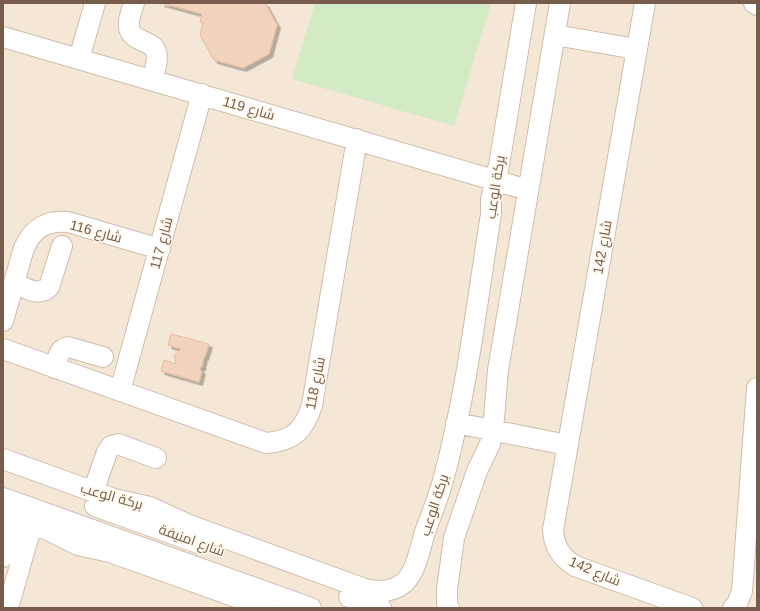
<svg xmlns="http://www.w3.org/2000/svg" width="760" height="611" viewBox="0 0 760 611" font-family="Arial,Cairo,sans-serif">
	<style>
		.residential { fill: #f4e7d5 }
		.park { fill: #d3ebc5 }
		.building { fill: #f2d4be; stroke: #e5bb9e; filter: url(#shadow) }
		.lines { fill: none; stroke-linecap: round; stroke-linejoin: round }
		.minor-casing { stroke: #cfbdad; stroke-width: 22 }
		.minor { stroke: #fff; stroke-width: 20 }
		.labels { text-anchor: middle; stroke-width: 3; stroke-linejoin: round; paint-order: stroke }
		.street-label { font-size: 14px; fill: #775c4b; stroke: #fff9ed }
	</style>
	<defs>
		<filter id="shadow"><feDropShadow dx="3.5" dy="3.5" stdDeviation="0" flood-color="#0004"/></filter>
	</defs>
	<rect width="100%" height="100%" fill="#fdf5e7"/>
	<path class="residential" d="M3,3H757V608H3Z"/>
	<path class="park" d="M315,3H491L454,126L292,79Z"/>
	<path class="building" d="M161,3H265L277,25L269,54L243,68L214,60L200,35L203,23L200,22L202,14Z
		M171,334L209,344L205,357L204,356L202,367H201L200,370L202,371L199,382L161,371L164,360L176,364L174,355L181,349L168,345Z"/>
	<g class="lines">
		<g class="minor-casing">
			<path id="minor" d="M134,3C132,9 130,15 129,21C126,44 153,38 156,52C159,60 154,72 152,80
				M645,3L553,530C554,547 561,557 575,566L692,608
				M754,3L757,5
				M555,35L636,49
				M3,37L528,190
				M79,59L95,3
				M14,283C26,288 38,297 49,287L62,246
				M3,321L24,248C33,228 46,220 68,222L160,249
				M3,349L266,443C293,441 304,431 312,405L357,139
				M55,368C58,359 58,349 68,347L103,357
				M120,391L202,94
				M456,423L567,445
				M3,459L114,499L150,507L189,525L362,588C377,593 392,593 405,582C417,569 420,548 425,532C432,513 439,496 444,477C467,391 477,302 491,214V200L499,165L526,3
				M93,492L107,452L111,446L118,444L156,458
				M3,498L311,608
				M95,506L198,543
				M3,514L48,530L78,545L110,552L267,608
				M3,557L10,530
				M349,597L381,608
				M8,608L32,524
				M449,608L447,603V589L454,538L477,471L490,444L494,418L498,370L560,3
				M733,608L737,604L742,591L757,388"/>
		</g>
		<use href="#minor" class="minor"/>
	</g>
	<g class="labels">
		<g class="street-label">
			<text transform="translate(249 108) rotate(16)" y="5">شارع 119</text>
			<text transform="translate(495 187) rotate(-81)" y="5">بركة الوعب</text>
			<text transform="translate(96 231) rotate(15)" y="5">شارع 116</text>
			<text transform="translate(161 243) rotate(-75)" y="5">شارع 117</text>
			<text transform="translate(602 247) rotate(-80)" y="5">شارع 142</text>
			<text transform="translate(315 383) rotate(-79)" y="5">شارع 118</text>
			<text transform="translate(112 496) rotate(16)" y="5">بركة الوعب</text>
			<text transform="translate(434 505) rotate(-72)" y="5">بركة الوعب</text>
			<text transform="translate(192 540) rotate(20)" y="5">شارع امنيفة</text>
			<text transform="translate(595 571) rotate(23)" y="5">شارع 142</text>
		</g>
	</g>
	<rect width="760" height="611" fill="none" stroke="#775c4b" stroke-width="8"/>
</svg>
